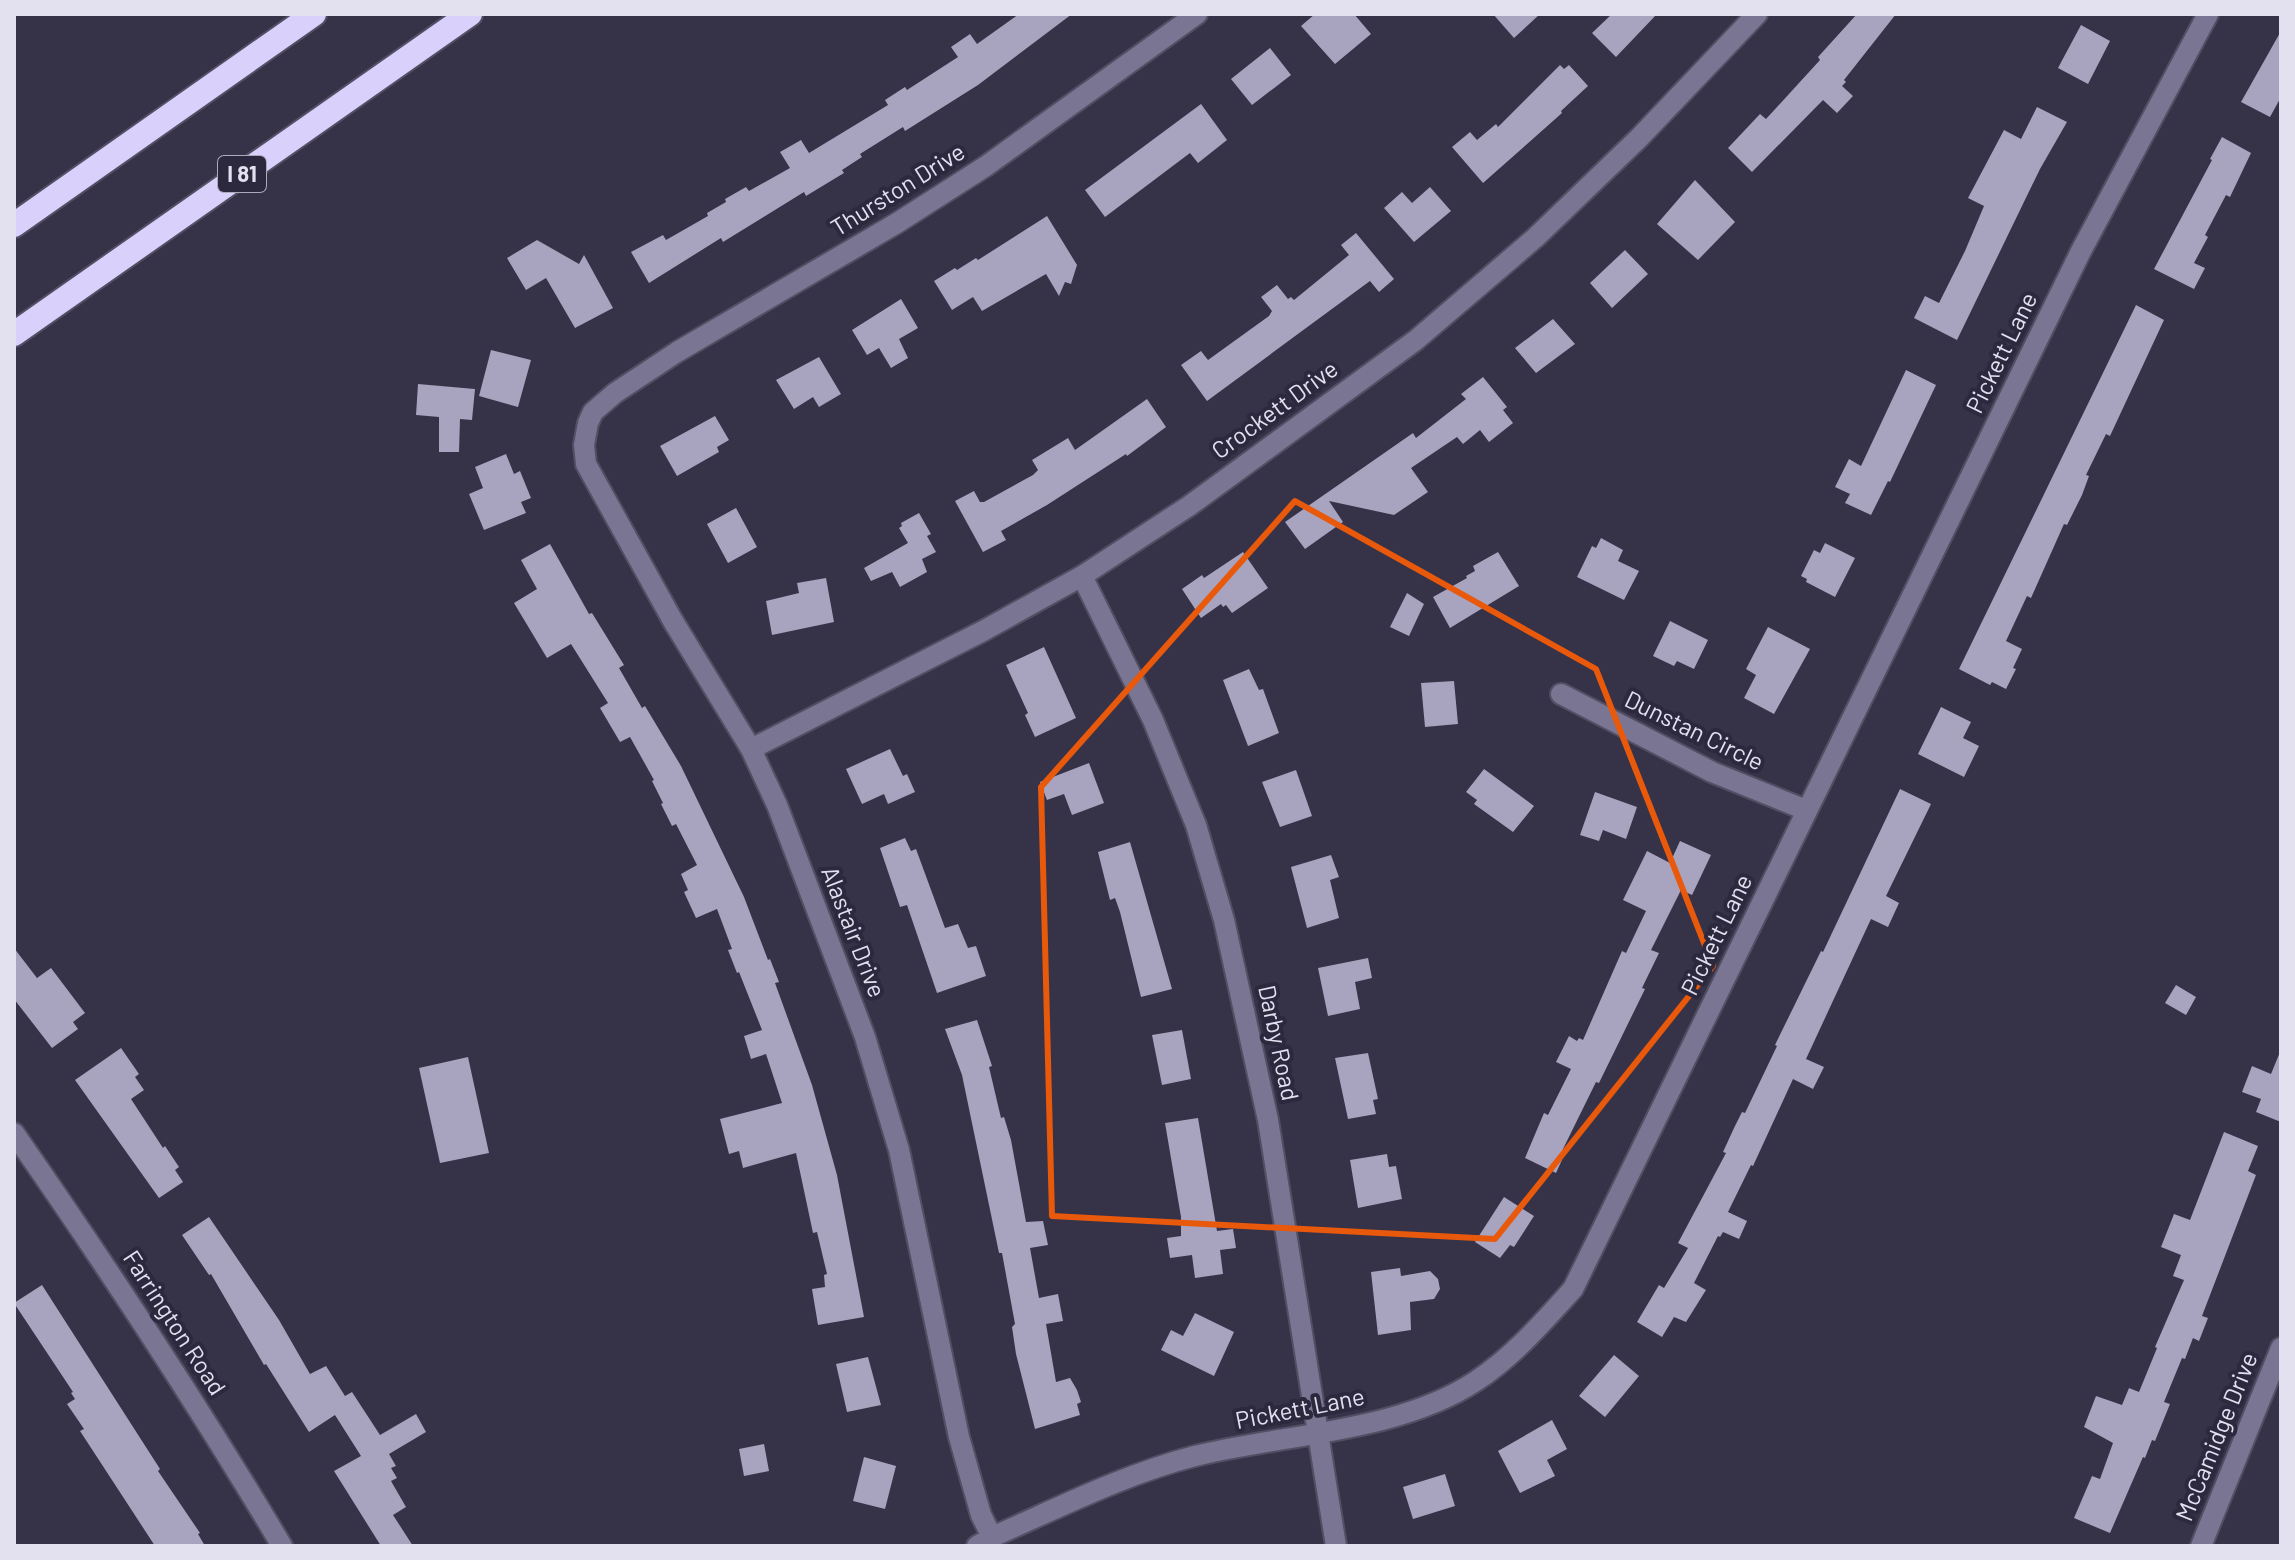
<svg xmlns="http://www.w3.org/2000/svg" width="2295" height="1560" viewBox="0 0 2295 1560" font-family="Barlow,sans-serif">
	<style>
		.building { fill: #a8a3bf }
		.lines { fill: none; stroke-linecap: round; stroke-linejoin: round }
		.minor-casing { stroke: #524e63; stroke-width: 24 }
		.highway-casing { stroke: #524e63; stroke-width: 28 }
		.minor { stroke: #7a7592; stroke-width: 20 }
		.highway { stroke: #d9d1fc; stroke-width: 24 }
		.marked { fill: none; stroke: #e8590c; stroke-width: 6; stroke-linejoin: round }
		.labels { text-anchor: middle; stroke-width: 8; stroke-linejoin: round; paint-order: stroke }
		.shield { fill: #2c283e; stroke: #aca9ba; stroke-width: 2 }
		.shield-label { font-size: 22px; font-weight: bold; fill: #e3e0ef }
		.street-label { font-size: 24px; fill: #e3e0ef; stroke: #2c283e }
	</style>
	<rect width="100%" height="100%" fill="#363248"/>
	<path class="building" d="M1019,14H1072L978,85L905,131L903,127L860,154L862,157L842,170L844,173L806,196L804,192L723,242L721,238L649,283L631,252L663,235L666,240L708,216L707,213L726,202L725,199L746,187L749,191L790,168L780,152L801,140L809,153L888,105L885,100L905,87L907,90L958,57L951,47L970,34L977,44Z
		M1315,14H1354L1371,34L1335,64L1301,26Z
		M1493,14H1540L1514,38Z
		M1612,14H1657L1616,57L1592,33Z
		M1857,14H1896L1844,80L1846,82L1842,86L1853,96L1837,113L1823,100L1752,172L1728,148L1760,114L1766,119L1820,60L1818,57Z
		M2081,25L2110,41L2088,84L2058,68Z
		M2281,31V97L2270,117L2241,102Z
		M1270,48L1291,75L1252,105L1231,79Z
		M1560,65L1564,69L1569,65L1588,86L1561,111L1562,113L1483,183L1452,147L1470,132L1477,140L1496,124L1498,127Z
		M1201,104L1227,140L1198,163L1190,153L1105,217L1085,190Z
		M2037,107L2067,122L2040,169L1957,340L1914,318L1925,296L1939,303L1965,251L1984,206L1968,198L2004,130L2021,139Z
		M2222,137L2251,153L2230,197L2226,195L2205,235L2208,237L2194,263L2205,268L2194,289L2154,269L2212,160L2210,159Z
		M1695,180L1735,222L1698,260L1657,224Z
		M1430,187L1451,211L1414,242L1384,208L1402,192L1412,203Z
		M1047,216L1077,265L1071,284L1065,282L1059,296L1046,274L982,311L973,297L952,310L934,281L955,268L957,270L976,258L978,260Z
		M1356,233L1394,279L1379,292L1370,281L1207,401L1181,365L1201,351L1208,360L1269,316L1272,311L1261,297L1277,285L1288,299L1291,297L1294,300L1349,255L1341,245Z
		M537,240L579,264L584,255L613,308L575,328L546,278L526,290L507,258Z
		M1625,250L1648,274L1612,308L1590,283Z
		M901,299L918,328L899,339L908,358L891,368L879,348L867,355L852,330Z
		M2136,305L2164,320L2110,436L2106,434L2086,475L2089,476L2082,495L2067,525L2064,524L2031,598L2027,596L2006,641L2022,649L2013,668L2016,669L2006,689L1992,682L1990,685L1959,669Z
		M1553,319L1575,344L1536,373L1515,348Z
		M491,350L531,360L518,407L479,396Z
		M819,357L841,394L819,407L813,397L794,409L776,380Z
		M1906,370L1936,385L1890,482L1888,481L1871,515L1845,503L1850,494L1835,487L1849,459L1861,466Z
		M1483,377L1507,407L1503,410L1513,423L1489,442L1480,430L1463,444L1457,437L1411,468L1428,492L1394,515L1329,501L1343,522L1305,549L1285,522L1413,433L1416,438L1466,399L1461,394Z
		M418,384L475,389L472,420L460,419L459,452H439V417L416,415Z
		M1147,399L1166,427L1127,456L1126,454L1047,505L1001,531L1006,540L983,552L955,501L974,491L980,502H984L1033,475L1038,470L1032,460L1068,438L1075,450Z
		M715,416L729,440L717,447L719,452L677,476L660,446Z
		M506,454L514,474L520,471L531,498L521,502L526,513L484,530L469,494L483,488L475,467Z
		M736,508L757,547L728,563L707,524Z
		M919,513L931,534L927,536L936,552L922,559L927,572L900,587L892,572L871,581L864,568L908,543L899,528L902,526L901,523Z
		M1601,538L1623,550L1618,561L1639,571L1624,600L1577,577L1592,546L1596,548Z
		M1825,543L1855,558L1835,597L1806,582L1807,579L1801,576L1814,550L1820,553Z
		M550,544L589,614L592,613L624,665L619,668L642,708L645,706L681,766L744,897L768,960L770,959L779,982L775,983L812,1085L837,1175L864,1317L818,1325L812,1289L825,1287L824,1275L827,1274L817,1232L813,1233L796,1153L743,1168L739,1151L729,1154L720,1119L782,1103L766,1054L751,1059L744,1036L762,1030L739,972L737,973L728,950L732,949L717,909L696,918L684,892L688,890L681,874L697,865L676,824L672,826L661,804L663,803L652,781L654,780L630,737L620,742L600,708L608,703L571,644L547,658L514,603L537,589L521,560Z
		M1243,552L1268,588L1232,613L1226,605L1223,607L1221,604L1201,618L1182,589L1202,575L1204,578Z
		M1498,552L1519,586L1450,628L1433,597L1467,578L1466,576L1475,571L1473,566Z
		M826,578L834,622L772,635L766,601L799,593L797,583Z
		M1407,593L1424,604L1409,636L1390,627Z
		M1670,621L1708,640L1694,669L1677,661L1674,666L1653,656Z
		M1768,627L1810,649L1774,714L1744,698L1756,675L1746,669Z
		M1044,647L1076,718L1035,737L1025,715L1028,713L1006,665Z
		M1249,669L1259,690L1263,689L1279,733L1248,746L1223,680Z
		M1454,681L1458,724L1425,727L1421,683Z
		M1941,707L1971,722L1963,738L1979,746L1964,777L1918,754Z
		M890,749L903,776L907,774L915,792L888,804L884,794L862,804L846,769Z
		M1089,763L1104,803L1072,815L1064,794L1047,800L1040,782Z
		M1484,769L1534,806L1513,832L1474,804L1477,800L1466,792Z
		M1296,770L1312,816L1280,827L1262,782Z
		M1900,789L1931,804L1886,896L1899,903L1888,927L1871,919L1806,1059L1824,1067L1813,1089L1793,1079L1753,1166L1751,1165L1728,1212L1747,1221L1739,1239L1723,1232L1720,1237L1718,1236L1694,1283L1706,1290L1686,1322L1674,1317L1662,1337L1637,1322L1659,1285L1664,1288L1688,1248L1678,1243L1726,1153L1723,1152L1734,1128L1742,1112L1745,1113L1777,1046L1775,1045L1821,951L1823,952Z
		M1595,792L1637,807L1626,839L1603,830L1599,841L1580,835Z
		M905,838L911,851L916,849L945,928L958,924L968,948L976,946L986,976L937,993L907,905L900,907L880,848Z
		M1680,841L1711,855L1692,895L1681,890L1651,950L1659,953L1642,988L1645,989L1599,1083L1596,1082L1563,1149L1566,1151L1556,1173L1525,1158L1544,1113L1548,1115L1571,1069L1556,1062L1569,1036L1577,1041L1579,1038L1583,1040L1622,951L1626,953L1646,911L1623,900L1647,851L1670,863Z
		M1130,842L1172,989L1141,997L1120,912L1115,898L1110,900L1098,852Z
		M1331,855L1339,877L1330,880L1339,918L1307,928L1291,867Z
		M14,948L37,978L51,968L85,1013L73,1022L78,1029L52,1048L14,999Z
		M1368,958L1372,978L1355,982L1360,1009L1328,1016L1318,968Z
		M2176,985L2196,997L2186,1015L2165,1003Z
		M977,1020L992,1066L989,1067L1001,1118L1004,1117L1011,1140L1026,1222L1043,1221L1048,1245L1030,1248L1039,1298L1058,1294L1063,1321L1046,1324L1056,1382L1070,1378L1077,1390L1081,1402L1077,1404L1080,1415L1035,1429L1016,1354L1012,1327L1015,1324L1002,1253H999L962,1075L945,1029Z
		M1182,1030L1191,1079L1162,1085L1152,1035Z
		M121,1048L139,1074L135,1077L144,1090L131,1099L163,1148L165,1146L179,1167L175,1170L183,1182L159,1198L75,1080Z
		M2280,1052H2281V1122L2256,1112L2261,1099L2242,1092L2252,1066L2271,1074Z
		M1368,1053L1378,1099L1373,1100L1376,1114L1348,1119L1335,1058Z
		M468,1057L489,1153L440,1163L419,1068Z
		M1198,1118L1217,1231L1233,1229L1236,1248L1220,1250L1223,1274L1195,1278L1192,1255L1170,1258L1167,1238L1181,1236V1217L1165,1123Z
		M2224,1132L2258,1146L2248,1171L2256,1175L2202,1316L2208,1318L2199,1341L2193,1338L2185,1359L2182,1358L2164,1402L2170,1404L2155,1441L2152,1440L2145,1458L2143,1457L2110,1533L2074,1518L2092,1476L2100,1479L2113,1443L2084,1427L2096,1396L2122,1405L2129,1388L2139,1392L2157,1348L2155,1347L2184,1280L2173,1276L2181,1255L2161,1247L2174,1214L2190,1220Z
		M1387,1154L1389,1167L1396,1166L1402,1199L1358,1208L1350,1160Z
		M1504,1197L1534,1216L1514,1247L1510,1245L1500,1258L1475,1242Z
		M209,1217L279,1320L310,1374L326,1366L345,1396L352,1392L380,1435L416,1414L426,1432L389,1454L396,1466L391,1468L397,1478L391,1481L406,1507L393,1515L413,1546H381L334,1471L361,1456L335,1415L309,1432L266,1364L264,1365L211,1274L209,1275L182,1235Z
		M1400,1268L1401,1276L1430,1271L1438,1279L1440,1289L1434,1299L1410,1302L1411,1330L1378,1335L1371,1272Z
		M42,1285L160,1469L158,1471L200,1533L198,1534L205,1546H155L80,1431L84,1429L67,1404L75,1399L71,1393L73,1392L14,1303Z
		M1195,1313L1234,1332L1214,1376L1161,1350L1171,1330L1183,1336Z
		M1614,1355L1639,1376L1605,1417L1579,1396Z
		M868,1357L881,1405L847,1412L836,1364Z
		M1552,1420L1567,1449L1547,1460L1555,1476L1520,1493L1498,1451Z
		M764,1444L769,1471L744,1476L739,1449Z
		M864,1457L896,1466L885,1509L853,1501Z
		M1445,1474L1455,1506L1413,1519L1403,1487Z"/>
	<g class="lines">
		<g class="minor-casing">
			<path id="minor" d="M1082,576L1153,720L1196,825L1224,920L1268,1120L1336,1546
				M1561,694L1712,772L1806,810
				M751,749L983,631L1082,576L1189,506L1416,340L1535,238L1639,138L1757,14
				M14,1133C108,1268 198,1405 282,1546
				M992,1537L981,1515L959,1437L899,1150L865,1037L777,805L751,749L673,621L586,464L584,445L588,423L593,412L615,393L677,352L897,223L986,166L1197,14
				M977,1546L992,1537C1058,1508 1125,1474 1195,1456C1284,1434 1399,1432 1476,1381C1514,1356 1543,1322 1573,1289L2081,251L2208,14
				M2201,1546L2281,1348"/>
		</g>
		<g class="highway-casing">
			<path id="highway" d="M14,225L314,14
				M14,334L470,14"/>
		</g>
		<use href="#minor" class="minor"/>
		<use href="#highway" class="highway"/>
	</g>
	<path class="marked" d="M1295,501L1596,669L1713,966L1495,1239L1052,1216L1041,787Z"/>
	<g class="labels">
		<rect class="shield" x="218" y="156" width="48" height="36" rx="6"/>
		<g class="shield-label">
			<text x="242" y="182">I 81</text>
		</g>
		<g class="street-label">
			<text transform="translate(898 190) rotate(-32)" y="8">Thurston Drive</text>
			<text transform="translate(2002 353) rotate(-64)" y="8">Pickett Lane</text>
			<text transform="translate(1275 410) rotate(-36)" y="8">Crockett Drive</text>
			<text transform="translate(1694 731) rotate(26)" y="8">Dunstan Circle</text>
			<text transform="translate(853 932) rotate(69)" y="8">Alastair Drive</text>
			<text transform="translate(1717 935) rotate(-64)" y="8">Pickett Lane</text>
			<text transform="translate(1278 1043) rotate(78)" y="8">Darby Road</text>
			<text transform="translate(174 1323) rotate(57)" y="8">Farrington Road</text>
			<text transform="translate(1300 1409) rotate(-11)" y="8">Pickett Lane</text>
			<text transform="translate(2217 1437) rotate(-68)" y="8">McCamidge Drive</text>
		</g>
	</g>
	<rect width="2295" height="1560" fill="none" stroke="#e3e0ef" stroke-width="32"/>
</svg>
